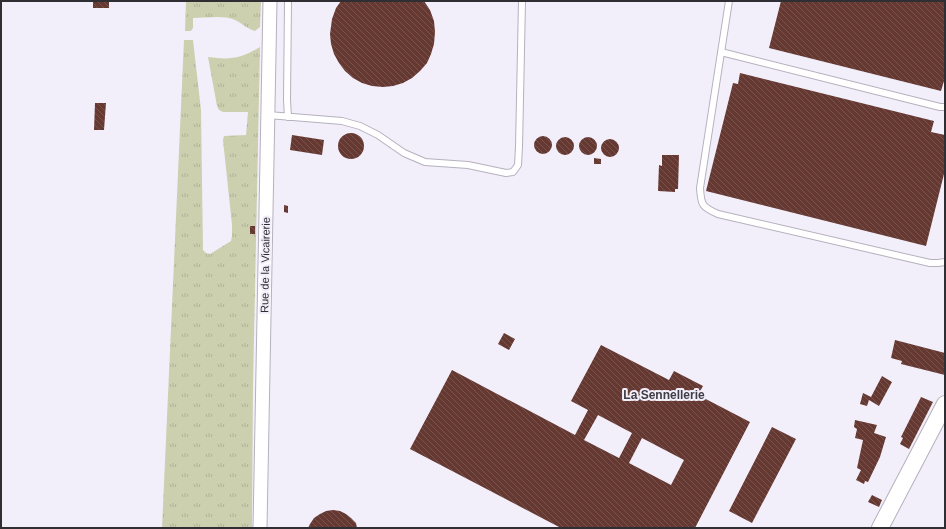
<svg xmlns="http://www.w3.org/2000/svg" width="946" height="529" viewBox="0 0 946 529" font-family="Arial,sans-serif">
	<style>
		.grass { fill: url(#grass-tufts) }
		.building { fill: url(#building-back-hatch); fill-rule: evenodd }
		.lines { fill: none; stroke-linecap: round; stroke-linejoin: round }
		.service-casing { stroke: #b5b1bd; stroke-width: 8 }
		.minor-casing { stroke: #b5b1bd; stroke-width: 15 }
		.tertiary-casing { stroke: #b5b1bd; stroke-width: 18 }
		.service { stroke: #fff; stroke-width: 6 }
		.minor { stroke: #fff; stroke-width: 13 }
		.tertiary { stroke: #fff; stroke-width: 16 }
		.labels { text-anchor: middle; stroke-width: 4; stroke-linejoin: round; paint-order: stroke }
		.street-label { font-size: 11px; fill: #2f2e32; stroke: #f2effb }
		.neighbourhood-label { font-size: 12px; font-weight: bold; fill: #3f3c46; stroke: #f2effb }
	</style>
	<defs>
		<pattern id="grass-tufts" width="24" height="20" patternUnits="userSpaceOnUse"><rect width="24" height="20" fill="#ccd0af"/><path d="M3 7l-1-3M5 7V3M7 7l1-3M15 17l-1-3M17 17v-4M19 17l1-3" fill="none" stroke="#b0b397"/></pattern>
		<pattern id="building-back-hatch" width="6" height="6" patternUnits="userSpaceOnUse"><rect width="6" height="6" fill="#653831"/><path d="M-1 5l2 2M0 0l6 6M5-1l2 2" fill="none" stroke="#77534e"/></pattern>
	</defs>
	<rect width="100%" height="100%" fill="#f2effb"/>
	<path class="grass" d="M186,1H261L260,27L255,31C247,29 242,23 235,20C224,15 205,18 193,18V28L191,31H185Z
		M184,40H193L201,110L203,250L206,253L210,254L231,241L232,236V225L223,140L224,136L246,135L248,112H223L219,110L217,106L208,57C231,60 240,59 260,47L253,386L252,528H162Z"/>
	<path class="building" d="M93,1H109V8H93Z
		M341,1H424L430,10L434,21L435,32L434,44L431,54L427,63L420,71L412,78L403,83L393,86L383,87L372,86L362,83L353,78L345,71L339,63L334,54L331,44L330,34L332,19L336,8Z
		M781,1H945V81H944L941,91L769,48Z
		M740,73L934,121L931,132L945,135V170L926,246L706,191L733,83L738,84Z
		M95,103H106L104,130H94Z
		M338 146a13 13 0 1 1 26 0a13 13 0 1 1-26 0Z
		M292,135L324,140L322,155L290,150Z
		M534 145a9 9 0 1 1 18 0a9 9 0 1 1-18 0Z
		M556 146a9 9 0 1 1 18 0a9 9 0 1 1-18 0Z
		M579 146a9 9 0 1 1 18 0a9 9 0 1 1-18 0Z
		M601 148a9 9 0 1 1 18 0a9 9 0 1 1-18 0Z
		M662,155H679L678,189H675V192L658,191L659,165L662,166Z
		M594,158L601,159V164H594Z
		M284,205L288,206V213L284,212Z
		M250,226H255V234H250Z
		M504,333L515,339L509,350L498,344Z
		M895,340L945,353V375L901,364L902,361L891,358Z
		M601,345L669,380L674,371L703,386L698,395L750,422L695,528H561L410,449L452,370L575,435L588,410L571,401ZM598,415L632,433L619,458L584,440ZM642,438L684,460L671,485L629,463Z
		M882,376L892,382L879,406L869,400L867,406L860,404L863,393L871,397Z
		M921,397L933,402L909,449L900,444L903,438L901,437Z
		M855,420L877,425L874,433L886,437L880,457L868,482L865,481L864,484L856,480L861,470L857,468L863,440L855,438L857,429L854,427Z
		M772,427L796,439L752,523L729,511Z
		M872,495L882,500L879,507L868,502Z
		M333,510L340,511L346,514L351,518L356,523L357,528H308L310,524L314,518L320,514L326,511Z"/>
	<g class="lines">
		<g class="service-casing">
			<path id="service" d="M288,1L287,100L288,117
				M729,1L700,188C701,205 702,207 718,214L930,263H938L945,262
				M721,52L940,107H945
				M268,115L342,121L360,126L378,135L404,153L425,162L468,165L506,173L513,172L518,165L519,147L522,1"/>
		</g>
		<g class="minor-casing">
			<path id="minor" d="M260,528L270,1"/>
		</g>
		<g class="tertiary-casing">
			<path id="tertiary" d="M880,528L945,404"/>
		</g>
		<use href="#service" class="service"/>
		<use href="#minor" class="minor"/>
		<use href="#tertiary" class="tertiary"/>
	</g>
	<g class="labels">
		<g class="street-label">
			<text transform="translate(265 265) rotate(-89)" y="4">Rue de la Vicairerie</text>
		</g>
		<g class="neighbourhood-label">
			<text x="664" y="399">La Sennellerie</text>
		</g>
	</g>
	<rect width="946" height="529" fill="none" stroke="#2f2e32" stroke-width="4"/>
</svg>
